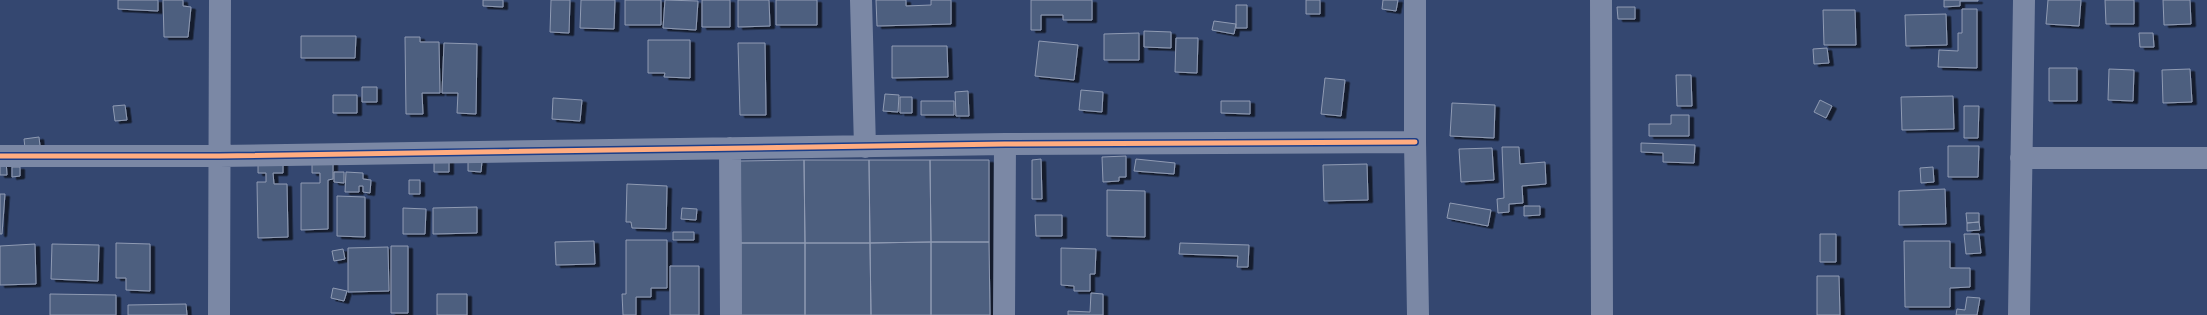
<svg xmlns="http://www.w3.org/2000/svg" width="2207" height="315" viewBox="0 0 2207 315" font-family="'IBM Plex Sans',sans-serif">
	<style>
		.building { fill: #4e5e7f; stroke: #8f9bb3; filter: url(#shadow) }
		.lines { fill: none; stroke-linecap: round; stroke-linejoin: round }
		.street { stroke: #7b88a5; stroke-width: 22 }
		.cycleway-casing { stroke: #1b3e89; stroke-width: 8 }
		.cycleway { stroke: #ffac80; stroke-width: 5 }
	</style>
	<defs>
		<filter id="shadow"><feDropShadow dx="4.5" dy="2.5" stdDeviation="0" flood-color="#0009"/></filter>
	</defs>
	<rect width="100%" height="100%" fill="#344770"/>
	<path class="building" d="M118,0H158V11L118,9Z
		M163,0H183V6L191,7L188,37H164Z
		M483,0H503V7L483,6Z
		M551,0H570L569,33L550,32Z
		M581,0H615L614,29L580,28Z
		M625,0H661V25H625Z
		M665,0L698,1L696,30L663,28Z
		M702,0H730V27H702Z
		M738,0H769L770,26L738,27Z
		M776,0H817V25H776Z
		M876,0H906V6L931,5V0H951V24L877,26Z
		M1031,0H1092V20H1063V15H1041V30H1031Z
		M1306,0H1320V14H1306Z
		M1383,0H1398L1396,11L1382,9Z
		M1944,0H1978V1H1960V6L1944,7Z
		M2048,0H2081L2079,26L2046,24Z
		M2105,0H2134V24H2106Z
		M2163,0H2190L2191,24L2164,25Z
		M1236,5H1247V28H1236Z
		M1617,7H1635V19H1618Z
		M1962,9H1977V68L1938,67L1939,50L1958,51V33H1962Z
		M1823,10H1855L1856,45H1824Z
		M1946,14L1947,45L1906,46L1905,15Z
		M1214,21L1236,24L1234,34L1212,30Z
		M1144,31L1171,32V48L1144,47Z
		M1139,33V60H1104V34Z
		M2139,33H2153L2154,47H2140Z
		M301,36H356L355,58H301Z
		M405,37H420V42H439L440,93H422L423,114H406Z
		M1176,38H1198L1197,73L1175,72Z
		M648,40H690V78L664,77L665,73H648Z
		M1039,41L1078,45L1074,80L1035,76Z
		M444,43L477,44L476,114L457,113L458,93H442Z
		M738,43H765L766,115H740Z
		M892,46H947L948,77L892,78Z
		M1827,48L1829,63L1814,64L1813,49Z
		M2049,68H2077V101H2049Z
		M2109,69L2134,70L2133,101L2108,100Z
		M2190,69L2192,102L2163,103L2162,70Z
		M1676,75H1691L1692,106H1677Z
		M1325,78L1345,80L1341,116L1321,114Z
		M362,87H377V102H362Z
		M1081,90L1103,92L1102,112L1079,110Z
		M968,91L969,116H956L955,92Z
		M885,94L899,95L898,112L883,111Z
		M333,95H357V113H333Z
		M1953,96L1954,129L1902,130L1901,97Z
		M900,97H912V113H900Z
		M553,98L582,100L580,121L552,119Z
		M1820,100L1832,106L1826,118L1814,112Z
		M921,101H954V115H921Z
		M1221,101H1250V114L1221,113Z
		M1452,103L1495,105L1494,138L1450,136Z
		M125,105L127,120L115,121L113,106Z
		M1964,106H1979L1978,138H1964Z
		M1671,115H1689V136H1649V124H1671Z
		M39,137L40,146L25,148L24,139Z
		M1641,143L1695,145L1694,163L1663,162V153L1641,152Z
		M1948,146H1979L1978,177H1948Z
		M1502,147H1519L1520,164L1545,162L1546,184L1522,186L1523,203L1509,204V212L1498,213L1497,199L1504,198Z
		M1492,148L1494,180L1461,182L1459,149Z
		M1126,156V177H1119V181L1103,182L1102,157Z
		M1041,159L1042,199H1032V160Z
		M1136,159L1175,163L1174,174L1134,171Z
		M0,160H6L7,175H0Z
		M283,160V173H273L274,184H287L288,237L258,238L257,182H266V173H258V161Z
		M312,160H333V179L328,180V229L301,230V183H320V173H312Z
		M434,160H449V172H434Z
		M804,160L805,243H741L740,161Z
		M804,160H869L870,243H805Z
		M869,160H930L931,242L870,243Z
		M930,160H989V242H931Z
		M468,161H482L481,172L468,171Z
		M1367,164L1368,200L1324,201L1323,165Z
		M12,167H20V176L12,177Z
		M1933,167L1934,182L1921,183L1920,168Z
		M334,172H344V183L334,182Z
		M346,172L363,173V179L371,180L370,193L363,192V186H359V192H345Z
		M409,180H420V194H409Z
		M627,184L667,186L666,229L632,228L631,222H626Z
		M1945,189L1946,224L1899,225V191Z
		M1107,190L1145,191V237L1107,236Z
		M0,194H5L2,234H0Z
		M337,196L365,197V237L337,236Z
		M1450,203L1491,210L1488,226L1447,218Z
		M1524,206H1540V215L1524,216Z
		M477,207V233L433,234V208Z
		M403,208L426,209L425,234H403Z
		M682,208L697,209L696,220L681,219Z
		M1966,213H1979V222L1967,223Z
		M1035,215H1062V236H1036Z
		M1979,222L1980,230L1967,231V223Z
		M673,232H694V240H673Z
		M1820,234H1836V262H1820Z
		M1964,234H1979L1981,253L1966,254Z
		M626,240H667V288H651V297H636V315H623L622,294H626Z
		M594,241L595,264L556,265L555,242Z
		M1904,241H1950V268H1970V287L1950,288V307H1905Z
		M931,242V315H871L870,243Z
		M931,242H989L990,315H931Z
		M116,243L150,244V291L126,290V278H116Z
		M741,243H805V315H741Z
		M805,243H870L871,315H805Z
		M1180,243L1249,245L1248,267H1237L1238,256L1179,254Z
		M35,244L36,284L0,285V246Z
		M52,244L99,245L98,281L51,279Z
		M391,246H408V313H391Z
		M388,247L389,291L348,292V248Z
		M1061,248L1096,249L1095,274H1090V291H1074V286L1061,285Z
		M343,249L345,259L334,261L332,251Z
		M670,266H699V315H670Z
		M1817,276H1839L1840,315H1817Z
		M333,288L347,291L344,301L331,298Z
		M1091,293L1103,294V315H1068V311L1090,312Z
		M50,294L116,295V315H50Z
		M437,294H467V315H437Z
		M1967,297L1980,298L1977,315H1956L1957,309L1965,310Z
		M186,304L187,315H128V305Z"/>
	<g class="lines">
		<path class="street" d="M861,0L865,147
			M1415,0V142L1418,315
			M1601,0L1602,315
			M730,148L731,315
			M0,156H219L1005,144L1415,142
			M2021,158H2207
			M219,315L220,0
			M1004,315L1005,144
			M2019,315L2024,0"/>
		<g class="cycleway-casing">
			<path id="cycleway" d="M0,156H219L1005,144L1415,142"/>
		</g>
		<use href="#cycleway" class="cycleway"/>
	</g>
</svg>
